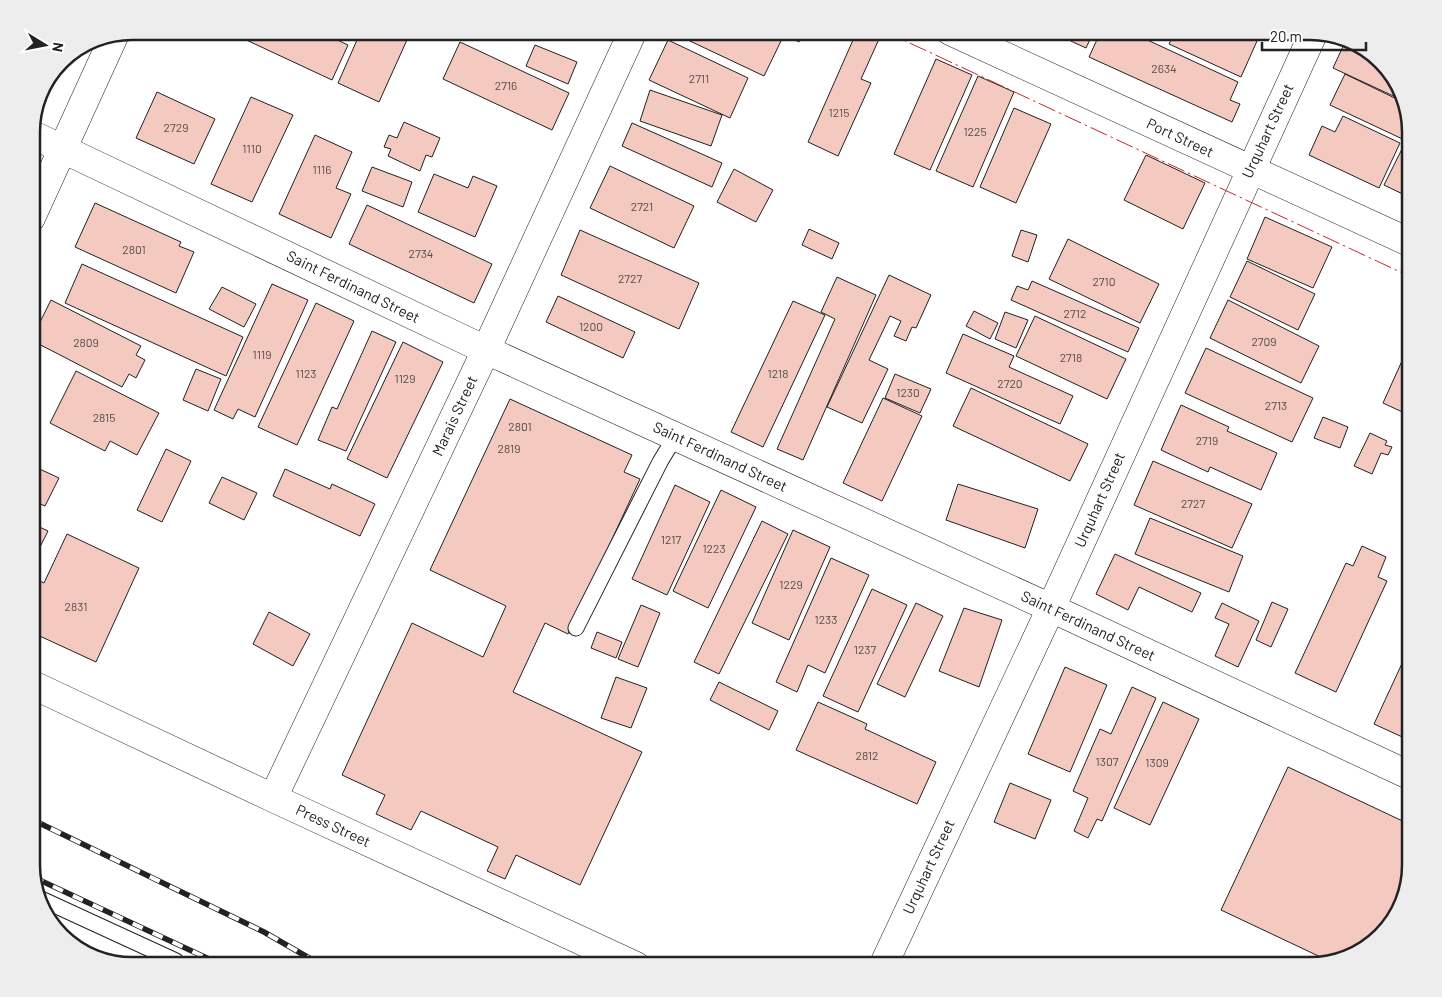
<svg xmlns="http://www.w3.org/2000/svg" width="1442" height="997" viewBox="0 0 1442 997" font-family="Barlow,sans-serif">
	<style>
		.building { fill: #f3c9c0; stroke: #222 }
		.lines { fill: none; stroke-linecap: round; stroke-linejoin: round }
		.lane-casing { stroke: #222; stroke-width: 17 }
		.street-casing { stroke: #222; stroke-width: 29 }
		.secondary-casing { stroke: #222; stroke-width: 29 }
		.lane { stroke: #fff; stroke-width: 15 }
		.street { stroke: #fff; stroke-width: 28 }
		.secondary { stroke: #fff; stroke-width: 28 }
		.rail-casing { stroke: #222; stroke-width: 5.5 }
		.rail { stroke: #fff; stroke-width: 4; stroke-dasharray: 11; stroke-linecap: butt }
		.power { stroke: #c62828; stroke-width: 1; stroke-dasharray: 18 4 2.5 4; stroke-linecap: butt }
		.labels { text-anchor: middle; stroke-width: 4; stroke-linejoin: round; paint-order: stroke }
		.number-label { font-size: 12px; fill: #564c4a }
		.street-label { font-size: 15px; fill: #222; stroke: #fff }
		.rim { fill: none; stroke: #222; stroke-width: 2.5 }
	</style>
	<rect width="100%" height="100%" fill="#fff"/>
	<path class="building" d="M227,31H318L348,45L332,80Z
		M361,31H411L379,102L338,83Z
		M674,31H761L781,41L764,76L673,33Z
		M777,31H804L799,42Z
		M857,31H861L879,39L861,79L871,83L838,156L808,142Z
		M1049,31H1094L1086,48Z
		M1101,31H1128L1238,82L1230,100L1240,104L1232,122L1089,57Z
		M1175,31H1236L1257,41L1241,77L1169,44Z
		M1254,31H1272L1269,38Z
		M668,40L748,78L730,118L649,80Z
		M460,42L569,93L552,130L443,79Z
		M1345,42L1366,48L1397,82L1402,100L1333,68Z
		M535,45L577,62L568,84L526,66Z
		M936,59L972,75L930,170L894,154Z
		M1345,74L1403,102L1411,131V143L1330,105Z
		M978,76L1014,92L973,187L936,171Z
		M650,90L722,115L711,146L640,121Z
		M157,92L215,119L194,164L136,138Z
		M251,97L293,115L252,202L211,184Z
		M1014,108L1051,124L1016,203L980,187Z
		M1343,116L1400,143L1379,188L1309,155L1322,126L1335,132Z
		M404,122L440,138L432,157L426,155L420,171L388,156L391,149L384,147L389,135L397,138Z
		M632,123L722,163L712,187L622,146Z
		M315,135L352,152L336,188L351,194L331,238L279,214Z
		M1403,147L1411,151V198L1384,185Z
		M1146,155L1205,183L1183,229L1124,200Z
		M610,166L694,206L674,248L590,208Z
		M372,167L412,182L403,207L362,191Z
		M734,169L773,190L756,222L717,202Z
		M434,174L468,188L473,176L497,186L475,237L418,212Z
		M95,203L181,242L179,246L194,252L176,293L75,247Z
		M367,205L492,264L474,303L349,244Z
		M1265,217L1332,247L1313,288L1247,259Z
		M809,229L839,243L832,259L802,245Z
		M580,230L699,283L679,329L561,275Z
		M1021,230L1037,235L1028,262L1012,256Z
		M1068,239L1159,284L1140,323L1049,279Z
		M1247,261L1315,294L1298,330L1230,297Z
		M82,264L243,337L226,376L65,303Z
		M889,275L931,295L916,328L912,327L906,341L894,336L901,321L890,316L869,360L888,369L862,423L827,407Z
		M837,277L876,295L803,460L777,449L835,319L821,312Z
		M1032,281L1139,328L1128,352L1011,300L1017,286L1028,290Z
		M272,284L308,300L255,417L238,409L233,419L214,410Z
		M222,287L256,304L244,327L209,309Z
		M558,296L635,332L623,358L546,322Z
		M51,300L141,346L136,355L145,360L136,378L129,374L122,387L31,340Z
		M1228,300L1319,346L1301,383L1210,338Z
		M793,301L825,315L763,447L731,432Z
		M316,303L354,321L297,445L258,427Z
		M974,311L998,323L990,339L966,326Z
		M1005,312L1028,320L1016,348L995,339Z
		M1035,316L1126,359L1107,399L1016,356Z
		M372,331L396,342L346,451L318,440L332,407L337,409Z
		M963,334L1014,356L1009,367L1073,396L1060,424L946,373Z
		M1411,341V416L1383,403Z
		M403,342L443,362L387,478L347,459Z
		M1206,348L1313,398L1292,442L1185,393Z
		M196,369L221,379L208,411L183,400Z
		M76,371L159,413L137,455L110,441L105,451L50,423Z
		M895,374L931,389L920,413L885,398Z
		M971,388L1088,444L1070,481L953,426Z
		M883,398L922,416L882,501L843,483Z
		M510,399L632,455L624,472L640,479L568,634L545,623L513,692L642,752L580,885L516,855L505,879L487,871L498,847L421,811L411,830L376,814L385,795L342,775L412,623L483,657L506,606L430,570Z
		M1181,405L1229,427L1227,431L1277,453L1261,490L1210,467L1208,472L1161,450Z
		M1323,417L1348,427L1340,448L1314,438Z
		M1370,433L1387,441L1385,445L1392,447L1388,455L1381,453L1372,474L1354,466Z
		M166,449L191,461L162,522L137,510Z
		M1153,461L1252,504L1232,548L1134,505Z
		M31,465L59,478L45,506L31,500Z
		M285,469L330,489L332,484L375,504L360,536L273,496Z
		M222,477L257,493L244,520L209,503Z
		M958,484L1038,509L1025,548L946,520Z
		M675,485L710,502L667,595L632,579Z
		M721,490L756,507L708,608L673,591Z
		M1150,518L1243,556L1229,592L1135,554Z
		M762,521L788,534L719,674L694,662Z
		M31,523L48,531L31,565Z
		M793,530L830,547L789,640L752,623Z
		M67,534L139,568L96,662L31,632V577L44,583Z
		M1362,546L1386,557L1378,577L1387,581L1336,692L1295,673L1346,563L1353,566Z
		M1115,554L1201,593L1192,612L1139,587L1128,610L1096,594Z
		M831,558L869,575L825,673L808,665L797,692L776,682Z
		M872,589L907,605L858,712L823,696Z
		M1272,602L1288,609L1271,647L1256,640Z
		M916,603L943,616L905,697L877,684Z
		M1222,603L1259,621L1238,667L1215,656L1229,624L1215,618Z
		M641,605L660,613L638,667L618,659Z
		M964,608L1002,620L979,687L939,671Z
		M269,612L310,634L293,666L253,644Z
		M597,632L622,642L616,658L591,648Z
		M1411,644V741L1374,724Z
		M1065,667L1107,685L1070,772L1028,754Z
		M616,677L647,688L631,728L601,718Z
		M719,682L778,711L769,730L710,700Z
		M1132,687L1156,698L1102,821L1097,819L1088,838L1074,831L1088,798L1073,791L1100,729L1111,734Z
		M818,702L867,724L865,729L936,762L917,804L796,750Z
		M1163,702L1199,719L1150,825L1114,808Z
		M1288,767L1411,825V866L1394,921L1360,952L1329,961L1221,910Z
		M1010,783L1051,800L1035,839L994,822Z"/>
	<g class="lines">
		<g class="lane-casing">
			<path id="lane" d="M576,628L660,462L675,437
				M39,898L176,961L180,966"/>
		</g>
		<g class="street-casing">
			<path id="street" d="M950,31L1411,243
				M31,134L486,350L1051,608L1411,776
				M31,684L273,798L636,966
				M273,798L486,350L633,31
				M883,966L1051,608L1314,32"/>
		</g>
		<g class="secondary-casing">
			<path id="secondary" d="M31,218L115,34"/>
		</g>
		<use href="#lane" class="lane"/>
		<use href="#street" class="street"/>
		<use href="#secondary" class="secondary"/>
		<g class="rail-casing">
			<path id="rail" d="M31,819L264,932L323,966
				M33,877L224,966"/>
		</g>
		<use href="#rail" class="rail"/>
		<path class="power" d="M884,31L1411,277"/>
	</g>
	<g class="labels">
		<g class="number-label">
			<text x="1164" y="73">2634</text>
			<text x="699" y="83">2711</text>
			<text x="506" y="90">2716</text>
			<text x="839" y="117">1215</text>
			<text x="176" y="132">2729</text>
			<text x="975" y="136">1225</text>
			<text x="252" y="153">1110</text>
			<text x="322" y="174">1116</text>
			<text x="642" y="211">2721</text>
			<text x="134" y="254">2801</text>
			<text x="421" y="258">2734</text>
			<text x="630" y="283">2727</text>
			<text x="1104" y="286">2710</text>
			<text x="1075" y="318">2712</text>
			<text x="591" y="331">1200</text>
			<text x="1264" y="346">2709</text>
			<text x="86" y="347">2809</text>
			<text x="262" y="359">1119</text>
			<text x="1071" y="362">2718</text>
			<text x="306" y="378">1123</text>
			<text x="778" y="378">1218</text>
			<text x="405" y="383">1129</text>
			<text x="1010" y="388">2720</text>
			<text x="908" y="397">1230</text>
			<text x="1276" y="410">2713</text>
			<text x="104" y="422">2815</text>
			<text x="520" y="431">2801</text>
			<text x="1207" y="445">2719</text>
			<text x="509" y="453">2819</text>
			<text x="1193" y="508">2727</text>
			<text x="671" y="544">1217</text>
			<text x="714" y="553">1223</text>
			<text x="791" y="589">1229</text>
			<text x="76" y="611">2831</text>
			<text x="826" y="624">1233</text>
			<text x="865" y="654">1237</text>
			<text x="867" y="760">2812</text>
			<text x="1107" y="766">1307</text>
			<text x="1157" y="767">1309</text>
		</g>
		<g class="street-label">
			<text transform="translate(1268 131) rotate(-65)" y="5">Urquhart Street</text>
			<text transform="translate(1180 138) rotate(25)" y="5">Port Street</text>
			<text transform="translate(353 287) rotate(26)" y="5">Saint Ferdinand Street</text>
			<text transform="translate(455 416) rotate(-65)" y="5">Marais Street</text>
			<text transform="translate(720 457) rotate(25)" y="5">Saint Ferdinand Street</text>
			<text transform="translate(1100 500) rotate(-66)" y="5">Urquhart Street</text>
			<text transform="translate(1088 626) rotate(25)" y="5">Saint Ferdinand Street</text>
			<text transform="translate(333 826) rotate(25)" y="5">Press Street</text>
			<text transform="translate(929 867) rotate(-65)" y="5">Urquhart Street</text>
		</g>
	</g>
	<path d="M0 0H1442V997H0ZM132 40H1310A92 92 0 0 1 1402 132V865A92 92 0 0 1 1310 957H132A92 92 0 0 1 40 865V132A92 92 0 0 1 132 40Z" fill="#ededed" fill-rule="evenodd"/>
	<path class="rim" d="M132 40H1310A92 92 0 0 1 1402 132V865A92 92 0 0 1 1310 957H132A92 92 0 0 1 40 865V132A92 92 0 0 1 132 40Z"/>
	<g transform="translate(45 45) rotate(100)" stroke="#ffffff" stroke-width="4" paint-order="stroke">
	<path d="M0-4L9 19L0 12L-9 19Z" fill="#222222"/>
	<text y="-8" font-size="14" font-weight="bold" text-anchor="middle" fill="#222222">N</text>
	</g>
	<path d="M1262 42v8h104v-8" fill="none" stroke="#222222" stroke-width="2.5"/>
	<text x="1270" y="42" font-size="15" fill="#222222" stroke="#ffffff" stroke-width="4" paint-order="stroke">20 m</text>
</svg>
